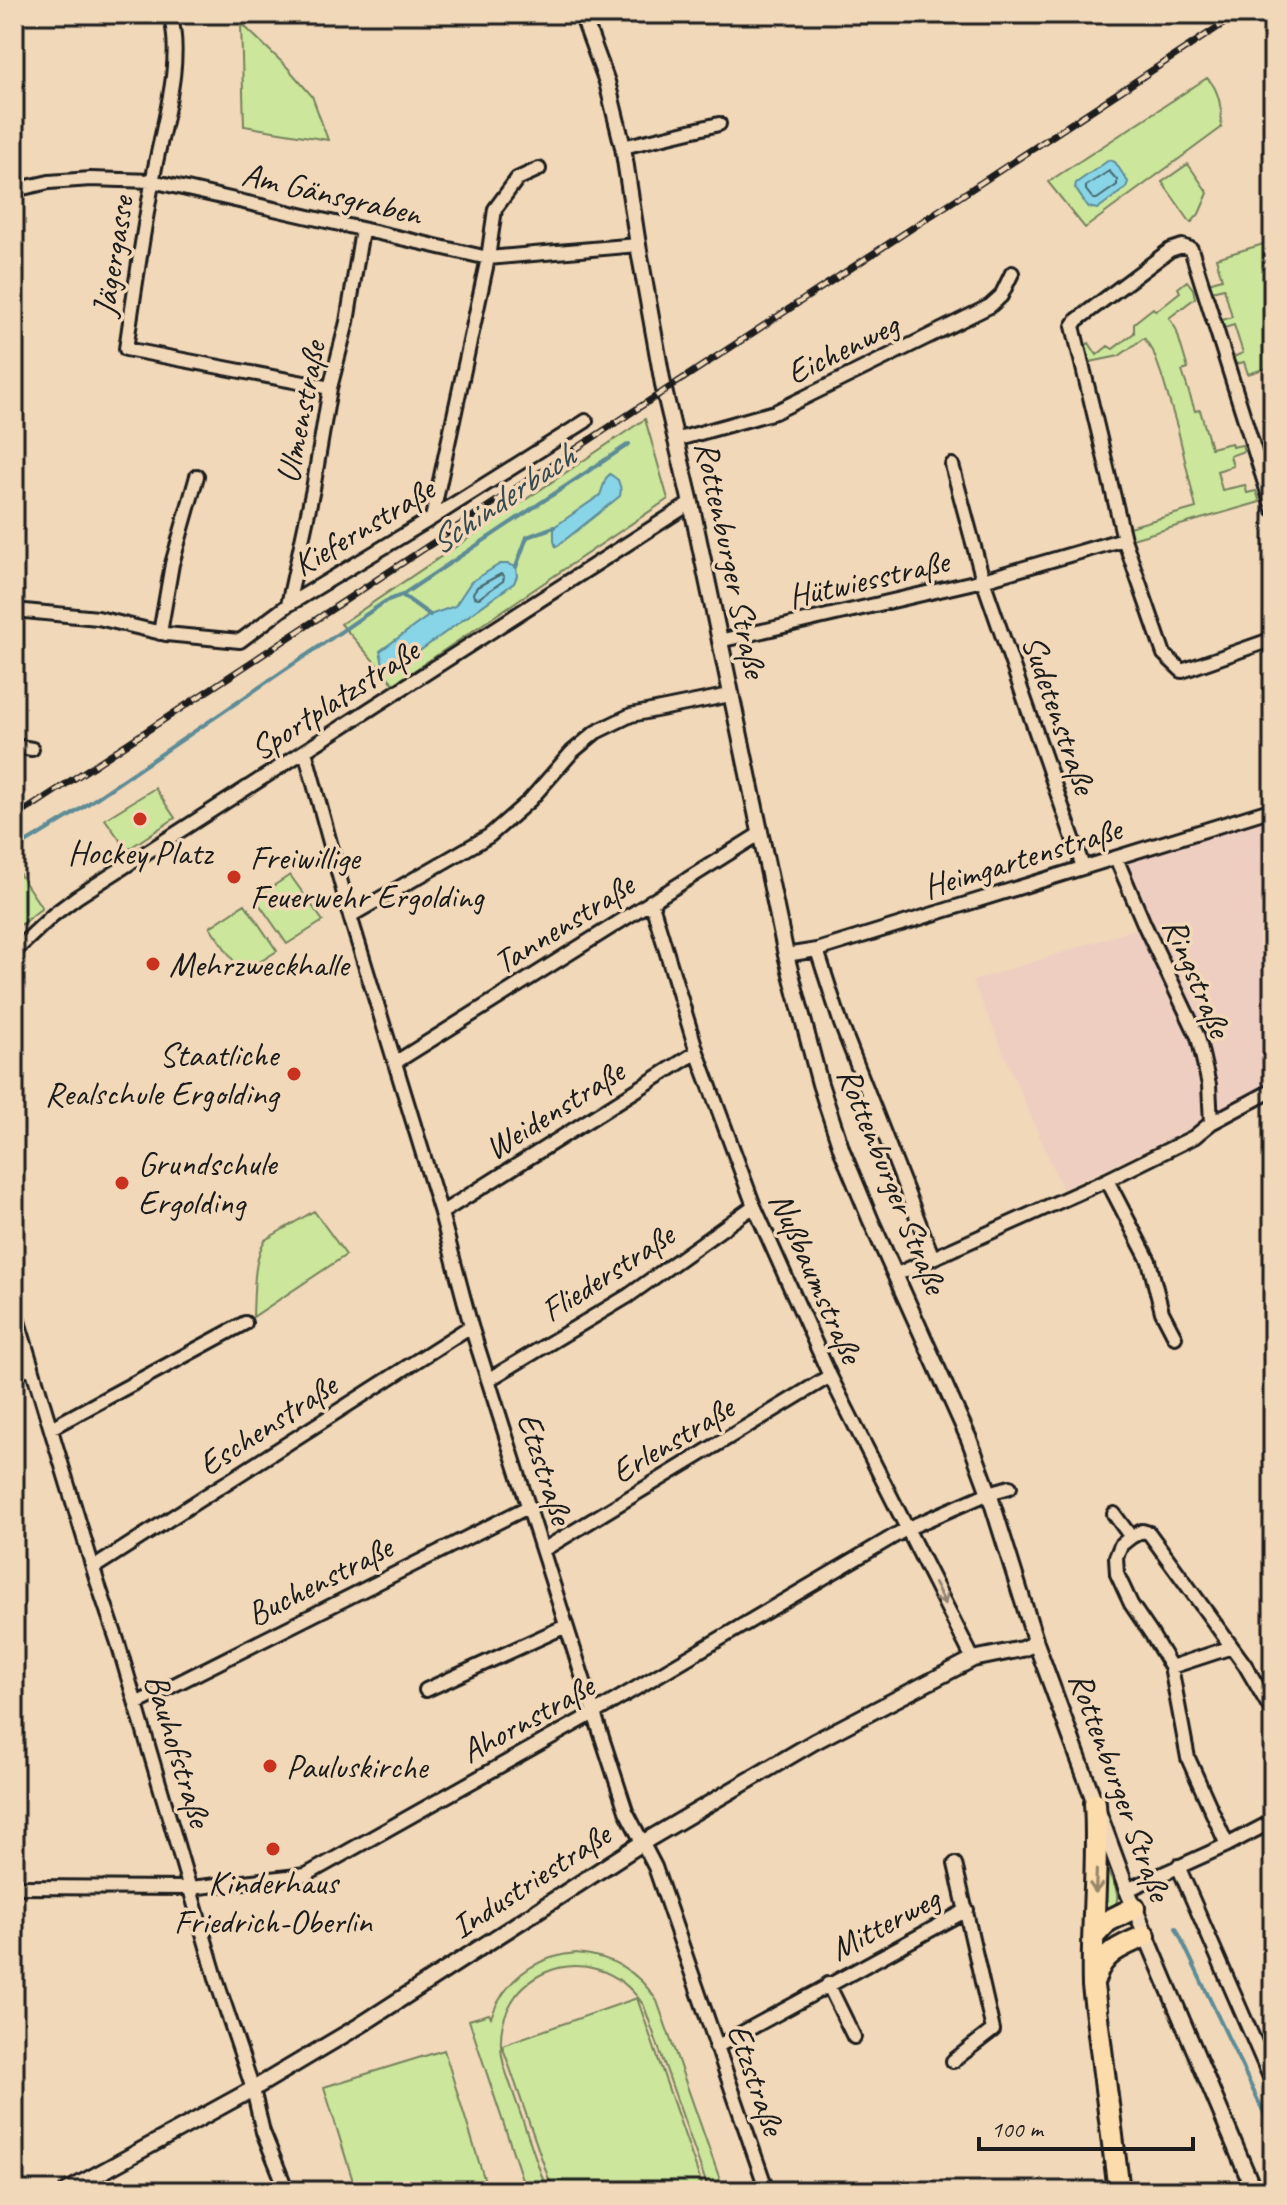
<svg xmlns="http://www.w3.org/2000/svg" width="1287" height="2205" viewBox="0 0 1287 2205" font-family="Caveat,sans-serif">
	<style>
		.built { fill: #eecec1 }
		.green { fill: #cce69c; stroke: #74815c; stroke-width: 2 }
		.water { fill: #88d5e7; stroke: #5d8b96; stroke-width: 2 }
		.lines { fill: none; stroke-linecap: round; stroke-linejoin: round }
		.shore { stroke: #47666d; stroke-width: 2 }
		.stream { stroke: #5d8b96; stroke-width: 4 }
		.minor-casing { stroke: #1c1c1c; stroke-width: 18 }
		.tertiary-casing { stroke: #1c1c1c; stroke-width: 20 }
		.trunk-casing { stroke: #1c1c1c; stroke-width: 26 }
		.minor { stroke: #f1d8b9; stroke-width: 12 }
		.tertiary { stroke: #f1d8b9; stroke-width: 14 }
		.trunk { stroke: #fddcac; stroke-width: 20 }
		.rail-casing { stroke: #1c1c1c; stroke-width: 7 }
		.rail { stroke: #f1d8b9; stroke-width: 4; stroke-dasharray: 12; stroke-linecap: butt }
		.oneway { stroke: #918372 }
		.oneway2 { stroke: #98866b }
		.poi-dot { fill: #c8321e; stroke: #f1d8b9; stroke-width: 3 }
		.labels { text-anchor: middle; stroke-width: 7; stroke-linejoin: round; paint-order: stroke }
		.street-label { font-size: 34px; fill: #1c1c1c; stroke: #f1d8b9 }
		.poi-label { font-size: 34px; fill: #1c1c1c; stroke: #f1d8b9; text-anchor: start }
		.water-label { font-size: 36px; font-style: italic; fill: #374a4f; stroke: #f1d8b9 }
	</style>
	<rect width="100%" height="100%" fill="#f1d8b9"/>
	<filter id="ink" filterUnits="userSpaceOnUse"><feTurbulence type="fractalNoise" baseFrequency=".0125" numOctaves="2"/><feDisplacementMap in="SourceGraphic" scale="16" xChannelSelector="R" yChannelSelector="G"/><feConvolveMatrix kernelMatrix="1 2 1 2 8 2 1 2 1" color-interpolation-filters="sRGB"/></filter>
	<g filter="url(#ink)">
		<path class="built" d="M1273,813V1087L1235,1108L1062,1189L973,981L1145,926L1128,860Z"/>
		<path class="green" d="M241,23L287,67L312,96L328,140L244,126Z
			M1207,78C1219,88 1223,112 1221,128L1085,228L1048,182Z
			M1188,164L1208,193L1199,214L1191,223L1162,182Z
			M1267,243L1273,264V366L1248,374L1244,362L1232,365L1231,358L1243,353L1234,325L1221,329L1219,321L1232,317L1224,288L1211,291L1208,283L1222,279L1216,258Z
			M1187,281L1193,289L1195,298L1169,318L1176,329L1188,369L1182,371L1195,411L1200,410L1211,448L1231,443L1232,447L1242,445L1244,451L1230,456L1233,466L1217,471L1222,490L1245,485L1247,493L1256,491L1260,502L1132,539L1129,527L1196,508L1178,430L1162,376L1153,351L1144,338L1119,356L1090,362L1085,346L1089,343L1097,355L1108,346L1113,349L1134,333V323L1153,308L1156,311L1180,292L1178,288Z
			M645,419L668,499L394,684L341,624Z
			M155,788L175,818L127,850L105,819Z
			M16,869L42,908L14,930V870Z
			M290,875L323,921L287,944L255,898Z
			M245,904L277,951L242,973L210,927Z
			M314,1211L346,1255L253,1317C254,1294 253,1259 265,1240Z
			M1105,1866C1113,1881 1129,1906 1103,1912Z
			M576,1953C612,1956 638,1971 657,2001L724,2191H709L644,2006C592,1927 481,1975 504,2066L547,2191H526L469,2020L489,2014L491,2017C506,1979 534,1957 576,1953Z
			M637,1998L704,2191H553L502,2045Z
			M444,2050L488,2191H356L324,2087Z"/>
		<path class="water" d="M1109,160L1115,162L1128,182L1126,188L1097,209L1088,207L1075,188L1076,183Z
			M610,474L618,480L621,489L620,496L556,547L554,541V527L600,495L606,478Z
			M500,564H508L516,567L517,576L514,583L393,670L383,664L380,651L430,615L455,606L471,582Z"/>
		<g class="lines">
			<path class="shore" d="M1109,171L1117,180V185L1097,199H1093L1086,190V186Z
				M501,574L504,577L503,581L479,598L474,597L473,593L477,587Z"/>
			<path class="stream" d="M516,567L527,537L554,527
				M402,595L629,444
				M14,850L70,816L386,601L402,595L430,615
				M1176,1928L1273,2132"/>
			<g class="minor-casing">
				<path id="minor" d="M170,14C185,65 160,132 152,184C142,239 134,294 126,349L330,388
					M623,147L719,124
					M14,190L49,182L91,179L152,181L488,258L638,245
					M675,440L775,412L990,306L1001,296L1012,273
					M952,465L983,580L1083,867
					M432,518L488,258L495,209L517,179L539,169
					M1124,539L1073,326L1077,320L1170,250L1182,246L1191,249L1273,509
					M288,605L313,489L330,388L347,322L362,230
					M14,610L98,618L166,634L240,641L288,605L432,518L586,421
					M160,633L172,564L197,476
					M719,641L983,580L1124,539L1164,654L1182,671L1273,639
					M14,746L32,749
					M305,751L350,916L441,1213L471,1326L594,1713L626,1811L655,1867L767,2191
					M1116,858L1145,926L1198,1037L1209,1085L1211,1123
					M651,901L697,1052L754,1206L830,1376L973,1659
					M350,916L489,836L530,800L572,752L596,732L631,715L730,695
					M817,950L841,1024L933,1258
					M14,952L53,915L77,897L691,503
					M786,955L817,950L1273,809
					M396,1062L761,833
					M1107,1180L1149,1261L1162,1312L1175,1337
					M441,1213L697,1052
					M895,1275L1107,1180L1194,1137L1211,1123L1273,1090
					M14,1308L97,1581L118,1643L219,1988L253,2089L263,2132L287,2191
					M14,1375L32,1366
					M488,1380L628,1296L754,1206
					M51,1428L245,1323
					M1114,1514L1131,1537L1142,1531L1149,1533L1245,1665L1273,1713
					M1131,1537L1121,1545L1116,1557L1117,1574L1131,1604L1152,1635L1171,1667L1188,1758L1227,1845
					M543,1550L830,1376
					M93,1568L471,1326
					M1171,1667L1232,1647
					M426,1690L566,1626
					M136,1704L528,1507
					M1178,1866L1273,2084
					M14,1887L190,1888L306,1875L594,1713L906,1529L989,1493L1010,1487
					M1127,1890L1227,1845L1273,1821
					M828,1984L854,2037
					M716,2047L967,1910
					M953,2061L993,2030L955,1864"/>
			</g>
			<g class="tertiary-casing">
				<path id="tertiary" d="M582,14L607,82L623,147L638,245L664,390L691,503L786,955L820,1084L842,1151L871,1221L969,1439L989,1493L1036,1643L1127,1890L1254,2191
					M67,2191L253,2089L359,2026L642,1843L814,1742L973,1659L1022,1649L1036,1643"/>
			</g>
			<g class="trunk-casing">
				<path id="trunk" d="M1095,1803C1099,1864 1091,1925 1093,1986L1119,2191
					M1094,1936L1108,1921L1134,1908
					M1095,1978C1102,1953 1123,1945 1145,1936"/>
			</g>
			<use href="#minor" class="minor"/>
			<use href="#tertiary" class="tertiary"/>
			<use href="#trunk" class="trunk"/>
			<g class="rail-casing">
				<path id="rail" d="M14,818L1238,14"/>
			</g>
			<use href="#rail" class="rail"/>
		</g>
		<defs><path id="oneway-shaft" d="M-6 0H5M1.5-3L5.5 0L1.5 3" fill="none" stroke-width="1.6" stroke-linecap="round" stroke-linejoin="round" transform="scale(2)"/></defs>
		<use class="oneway" href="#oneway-shaft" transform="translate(940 1594) rotate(63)"/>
		<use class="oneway2" href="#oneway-shaft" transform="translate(1096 1881) rotate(92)"/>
	</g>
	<g class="poi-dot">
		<circle cx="140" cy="819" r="8"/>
		<circle cx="234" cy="877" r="8"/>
		<circle cx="153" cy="964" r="8"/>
		<circle cx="294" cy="1074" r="8"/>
		<circle cx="122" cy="1183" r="8"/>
		<circle cx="270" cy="1766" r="8"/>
		<circle cx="273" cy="1849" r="8"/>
	</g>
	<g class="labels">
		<g class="street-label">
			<text transform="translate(332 193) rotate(13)" y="12">Am Gänsgraben</text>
			<text transform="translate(112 256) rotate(-81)" y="12">Jägergasse</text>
			<text transform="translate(842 348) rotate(-26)" y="12">Eichenweg</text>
			<text transform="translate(300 412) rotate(-79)" y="12">Ulmenstraße</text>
			<text transform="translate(363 526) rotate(-31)" y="12">Kiefernstraße</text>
			<text transform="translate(732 559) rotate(78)" y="12">Rottenburger Straße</text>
			<text transform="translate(868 578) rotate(-13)" y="12">Hütwiesstraße</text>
			<text transform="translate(334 699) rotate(-33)" y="12">Sportplatzstraße</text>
			<text transform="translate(1060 714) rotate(71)" y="12">Sudetenstraße</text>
			<text transform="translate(1022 857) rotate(-17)" y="12">Heimgartenstraße</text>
			<text transform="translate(563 923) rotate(-32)" y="12">Tannenstraße</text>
			<text transform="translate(1198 977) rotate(67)" y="12">Ringstraße</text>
			<text transform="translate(554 1109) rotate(-32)" y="12">Weidenstraße</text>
			<text transform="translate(893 1180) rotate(68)" y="12">Rottenburger Straße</text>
			<text transform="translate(607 1272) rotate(-33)" y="12">Fliederstraße</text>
			<text transform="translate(817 1277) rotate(66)" y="12">Nußbaumstraße</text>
			<text transform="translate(267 1424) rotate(-33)" y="12">Eschenstraße</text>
			<text transform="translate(672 1439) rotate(-31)" y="12">Erlenstraße</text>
			<text transform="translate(546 1468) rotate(72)" y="12">Etzstraße</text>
			<text transform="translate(319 1580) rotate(-27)" y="12">Buchenstraße</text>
			<text transform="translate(527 1718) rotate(-29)" y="12">Ahornstraße</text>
			<text transform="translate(179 1750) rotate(73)" y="12">Bauhofstraße</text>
			<text transform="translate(1121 1786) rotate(70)" y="12">Rottenburger Straße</text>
			<text transform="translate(530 1880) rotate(-33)" y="12">Industriestraße</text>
			<text transform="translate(884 1923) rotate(-28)" y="12">Mitterweg</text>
			<text transform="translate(757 2079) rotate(71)" y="12">Etzstraße</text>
		</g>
		<g class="poi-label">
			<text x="140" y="864" text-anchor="middle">Hockey Platz</text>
			<text x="250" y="869">Freiwillige<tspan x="250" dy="39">Feuerwehr Ergolding</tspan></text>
			<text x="169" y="976">Mehrzweckhalle</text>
			<text x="278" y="1066" text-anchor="end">Staatliche<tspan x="278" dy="39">Realschule Ergolding</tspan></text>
			<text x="138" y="1175">Grundschule<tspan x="138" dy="39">Ergolding</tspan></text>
			<text x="286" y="1778">Pauluskirche</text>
			<text x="273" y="1894" text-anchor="middle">Kinderhaus<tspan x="273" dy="39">Friedrich-Oberlin</tspan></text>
		</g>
		<g class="water-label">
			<text transform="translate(501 498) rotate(-34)" y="13">Schinderbach</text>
		</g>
	</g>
	<rect width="1287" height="2205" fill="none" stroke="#f1d8b9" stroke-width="48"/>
	<rect x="24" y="24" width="1239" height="2157" fill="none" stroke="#1c1c1c" stroke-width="3" filter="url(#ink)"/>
	<path d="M979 2137v12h214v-12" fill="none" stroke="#1c1c1c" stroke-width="4"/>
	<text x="991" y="2137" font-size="24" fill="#1c1c1c" stroke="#f1d8b9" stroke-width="6" paint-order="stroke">100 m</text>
</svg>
